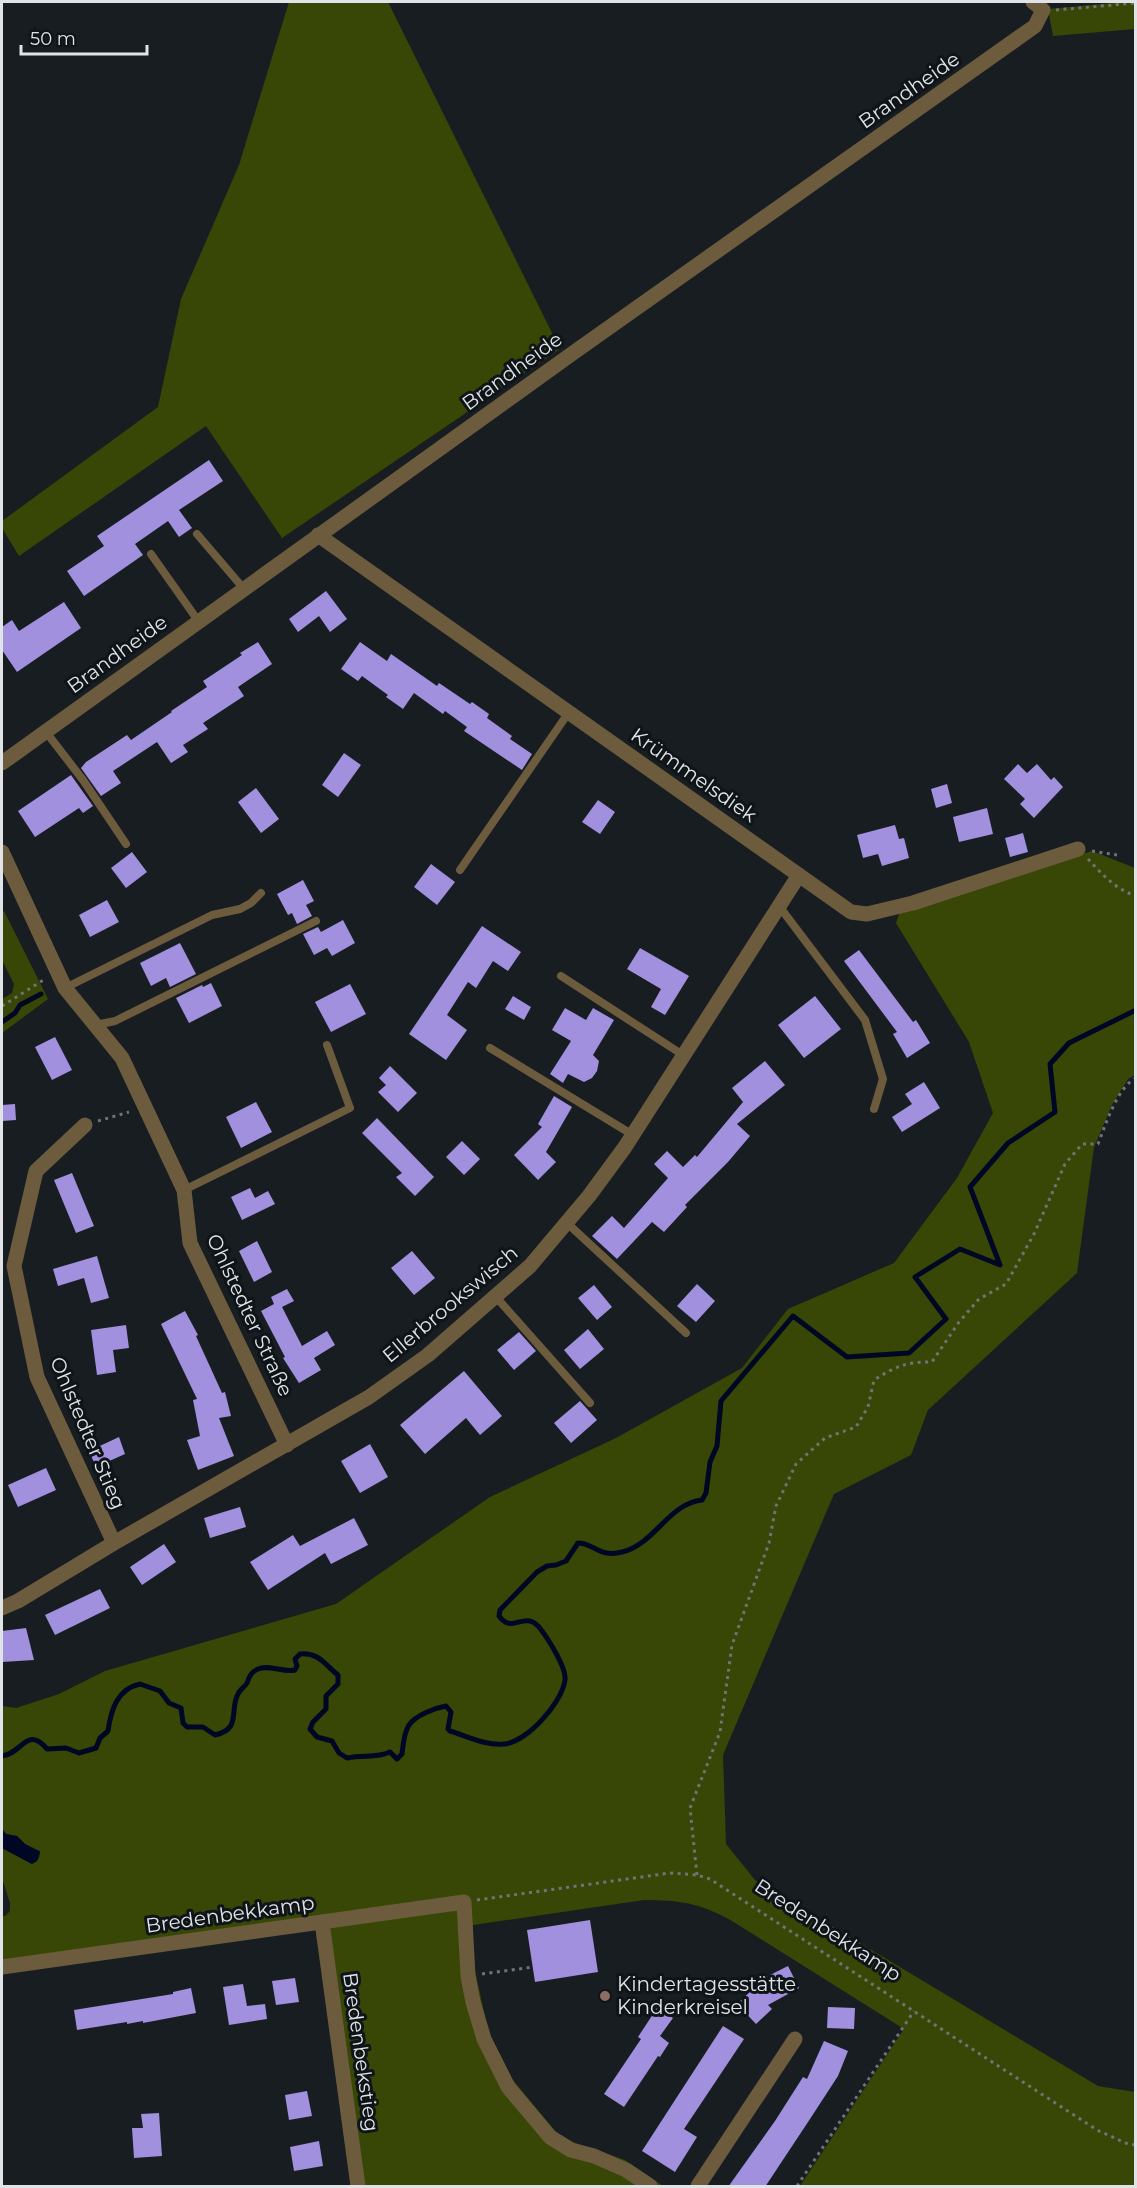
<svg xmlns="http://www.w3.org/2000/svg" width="1137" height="2188" viewBox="0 0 1137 2188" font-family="Montserrat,sans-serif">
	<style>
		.green { fill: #384705 }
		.water { fill: #000724 }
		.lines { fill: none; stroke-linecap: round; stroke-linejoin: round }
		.stream { stroke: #000724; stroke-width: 5 }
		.building { fill: #a090dd }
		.path { stroke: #6f7478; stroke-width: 3; stroke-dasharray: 3 4.5; stroke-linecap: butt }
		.lane { stroke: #6c5c3d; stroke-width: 8 }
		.street { stroke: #6c5c3d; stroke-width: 15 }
		.education-dot { fill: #8d6e63; stroke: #0f1419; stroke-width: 2 }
		.labels { text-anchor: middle; stroke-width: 6; stroke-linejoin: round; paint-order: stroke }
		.street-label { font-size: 20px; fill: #e0e4e7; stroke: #0f1419 }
		.poi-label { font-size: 20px; fill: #e0e4e7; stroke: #0f1419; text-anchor: start }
	</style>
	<rect width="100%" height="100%" fill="#181d22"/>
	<path class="green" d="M289,2H388L560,349L282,538L206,426L19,556L2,528V521L158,407L181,299L239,165Z
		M1124,2H1135V29L1053,36L1048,9Z
		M1092,851L1135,868V1075L1128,1079L1112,1105L1094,1147L1077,1273L928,1410L911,1455L834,1494L723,1755L726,1844L755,1880L1098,2086L1135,2092V2186H800L904,2029L732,1921C701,1903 679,1900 644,1900L473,1925V1961L488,2031L513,2080L561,2138L625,2160L663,2186H361L322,1923L2,1967V1916H5L10,1911V1903L2,1878V1848L32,1864C38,1861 40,1858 40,1851L25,1844L17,1836L6,1834L2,1829V1706L16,1708L59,1694L105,1671L336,1604L490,1497L616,1438L742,1368L788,1309L894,1263L957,1178L993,1113L969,1042L896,923L900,911Z
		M4,911L48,999L2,1033V999L12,993L14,984L2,960V913Z"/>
	<path class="water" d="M2,1829L6,1834L17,1836L25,1844L40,1852L37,1861L32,1864L2,1848Z"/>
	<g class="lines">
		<path class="stream" d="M2,1022L15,1013L20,1005L41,994
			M2,1756C22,1754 27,1725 47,1749L66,1748L79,1753L96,1748L100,1738L108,1731C111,1710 117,1689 140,1684L160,1691L169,1703L181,1708L183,1723L187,1727H203L215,1735C242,1729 229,1710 238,1694C240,1689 245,1687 247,1683C249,1677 251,1672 258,1669C269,1664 283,1673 295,1670L297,1666L295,1659L300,1654C319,1652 325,1665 338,1675V1684L326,1696V1709L313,1722L310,1729L317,1737L332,1741L339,1753L347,1758C363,1754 375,1759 390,1752L397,1759L402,1754C403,1745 404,1732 409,1725C416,1715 435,1708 446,1706L451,1712L448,1729L450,1731C467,1736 486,1746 504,1744C527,1742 562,1703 565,1680C567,1668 547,1637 539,1627C523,1610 513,1635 499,1616L500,1610L537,1572L547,1566L556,1565L566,1561L578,1543C594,1543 599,1558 622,1552C654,1545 669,1503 702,1500L706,1493L710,1462L717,1446L721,1401L793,1316L847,1357L909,1353L946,1319L915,1277L960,1249L1000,1265L970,1187L1008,1143L1055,1112L1050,1064L1069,1043L1136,1010"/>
	</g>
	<path class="building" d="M209,460L223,481L179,510L192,528L179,537L168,521L135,544L143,555L84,596L67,571L104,546L97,536Z
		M326,591L347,619L330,632L319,616L298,632L289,619Z
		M64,602L81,628L17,672L2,650V627L12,620L19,631Z
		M258,642L272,664L238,687L244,696L203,723L208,729L183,745L188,752L171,763L157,742L113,771L121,783L101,796L81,768L86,762L127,735L131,740L172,712L171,711L207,687L203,681L242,655L240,653Z
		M360,642L387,661L391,654L437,686L439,683L470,704L472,702L489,714L487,718L512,736L510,739L532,754L522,770L464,731L467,727L445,711L443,714L414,693L403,709L386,697L388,695L362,676L358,681L341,669Z
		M344,753L361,765L338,797L322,785Z
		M1018,764L1027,773L1037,764L1051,780L1054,777L1063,787L1034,818L1020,804L1025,799L1004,779Z
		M71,775L93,806L83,813L79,808L35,837L18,811Z
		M947,784L952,803L936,808L931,789Z
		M256,788L279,819L261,833L238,802Z
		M598,800L615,812L600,834L582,822Z
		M987,808L993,834L959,842L953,817Z
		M895,825L899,839L904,838L909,858L882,866L878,854L863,858L857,835Z
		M1023,833L1028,852L1010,857L1005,838Z
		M132,852L147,872L126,888L111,868Z
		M431,864L455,882L437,905L414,887Z
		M303,880L314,901L306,905L312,916L297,924L292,913L288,915L277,894Z
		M107,900L119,922L90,937L79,915Z
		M343,920L355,943L332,956L327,948L314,955L303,934L318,927L321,932Z
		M482,926L521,952L508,971L493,961L476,988L468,982L447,1015L467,1030L446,1060L409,1034Z
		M180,943L196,974L170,987L166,978L151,986L140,963Z
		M640,948L689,976L665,1015L651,1007L661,989L627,969Z
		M859,950L913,1022L916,1020L930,1043L907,1058L893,1034L897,1032L844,961Z
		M211,983L222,1006L189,1023L176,998L202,985L203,987Z
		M350,984L366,1014L331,1032L315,1002Z
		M513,996L531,1007L524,1020L505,1009Z
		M815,996L841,1029L804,1058L778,1025Z
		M565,1008L586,1020L593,1008L614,1020L593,1055L599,1061L597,1071L592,1078L584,1082L568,1074L563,1083L550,1074L571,1041L552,1030Z
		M55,1037L72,1070L52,1080L35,1047Z
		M765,1061L785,1085L737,1124L750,1136L728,1162L685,1205L687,1207L664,1232L652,1222L617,1259L592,1236L612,1216L624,1228L668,1178L654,1164L667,1151L683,1167L695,1155L697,1157L743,1102L732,1088Z
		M390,1066L417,1093L398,1112L378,1092L386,1085L379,1078Z
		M924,1082L940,1108L902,1132L892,1117L912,1104L905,1094Z
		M554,1096L572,1107L546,1152L556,1162L538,1180L514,1155L542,1127L538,1124Z
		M256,1102L272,1132L241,1148L226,1117Z
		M15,1104L16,1120L2,1121V1105Z
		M377,1118L434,1177L415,1196L396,1177L402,1173L362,1133Z
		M462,1141L480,1159L464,1175L446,1157Z
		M72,1173L94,1226L76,1233L54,1180Z
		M250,1188L255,1198L268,1191L275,1204L242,1220L231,1197Z
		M257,1241L272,1272L254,1282L239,1251Z
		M412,1251L435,1278L414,1295L391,1268Z
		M97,1256L109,1298L91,1303L84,1278L58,1286L53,1269Z
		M697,1284L715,1301L696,1322L677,1306Z
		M594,1285L612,1307L597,1320L578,1298Z
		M287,1289L294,1301L282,1307L302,1346L327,1331L335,1345L314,1358L321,1370L299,1383L283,1358L285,1357L261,1311L274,1304L271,1297Z
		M185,1311L198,1335L196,1336L222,1393L225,1392L231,1416L219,1418L234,1456L198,1470L187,1440L200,1436L193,1400L197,1399L161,1324Z
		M126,1325L129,1348L113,1350L116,1372L97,1375L91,1330Z
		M588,1329L604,1349L580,1369L564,1350Z
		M519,1332L536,1351L514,1370L497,1350Z
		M464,1371L502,1416L480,1435L466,1418L425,1454L400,1425Z
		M580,1401L597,1420L571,1443L554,1423Z
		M119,1437L125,1454L96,1467L89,1451Z
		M370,1444L388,1477L360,1493L341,1461Z
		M46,1468L56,1490L18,1507L8,1485Z
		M240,1507L246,1527L210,1538L204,1518Z
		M354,1518L368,1545L331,1564L325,1553L268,1590L250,1562L293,1535L300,1546Z
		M164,1544L176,1562L142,1585L130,1567Z
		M100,1589L110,1608L55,1635L45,1615Z
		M26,1628L34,1660L2,1662V1631Z
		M590,1920L598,1972L535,1982L527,1930Z
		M788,1966L799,1988L768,2005L772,2009L756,2024L737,2004L766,1977Z
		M295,1978L299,2002L276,2005L272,1981Z
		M243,1984L247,2006L265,2004L267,2019L229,2025L223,1987Z
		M191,1988L196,2013L143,2023V2021L127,2024V2022L77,2030L74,2010L173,1994V1992Z
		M828,2007L855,2008L854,2029L827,2028Z
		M657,2008L673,2018L660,2036L669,2043L660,2057L658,2056L624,2107L604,2094L641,2039L638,2037Z
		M723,2026L744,2039L684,2129L697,2137L675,2172L642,2151Z
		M824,2041L848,2051L838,2076L810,2119L765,2187H728L775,2121L803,2077L807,2079Z
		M307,2091L312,2116L289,2120L285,2095Z
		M159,2113L162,2156L134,2158L132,2128H143L141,2114Z
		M319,2141L323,2166L294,2171L290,2147Z"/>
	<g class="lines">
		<path class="path" d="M1056,10L1136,3
			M1092,851L1117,855
			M1088,859C1102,874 1115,889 1136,896
			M2,1006L45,979
			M98,1121L129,1112
			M697,1875L690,1808L720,1732L732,1645L769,1543L776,1506L796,1464L825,1438L856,1427L868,1407L874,1380C896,1366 906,1362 932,1362L959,1322L979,1299L1006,1284L1034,1234L1065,1164L1082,1144H1098C1105,1126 1118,1086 1136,1078
			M477,1900L670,1873L697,1875L710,1879L1097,2130L1128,2144L1136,2145
			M482,1974L533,1967
			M797,2186L914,2011"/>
		<path class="lane" d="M197,534L244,589
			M151,554L199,622
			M46,732L83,780L126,844
			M460,870L569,712
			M779,906L865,1020L883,1079L874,1109
			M561,976L683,1055
			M65,988L212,915L240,909L251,903L261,893
			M96,1025L115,1021L316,921
			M490,1048L633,1135
			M184,1190L350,1108L327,1045
			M567,1223L686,1333
			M496,1297L590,1403"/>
		<path class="street" d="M318,535L851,912L867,914L913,903L1078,849
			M2,763L573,353L1035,26L1043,10L1033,2
			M2,852L65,988L122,1058L184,1190L190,1243L287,1445
			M85,1125L36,1171L14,1266L37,1377L114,1543
			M2,1608L18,1601L114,1543L369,1397L428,1355L530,1266L589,1196L625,1147L799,875
			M322,1922L358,2186
			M2,1967L464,1902L468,1976L473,2002L484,2039L508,2087L550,2137L571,2150L594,2156L626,2170L650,2186
			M698,2186L795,2039"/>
	</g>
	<circle class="education-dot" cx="605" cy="1996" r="6"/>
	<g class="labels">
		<g class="street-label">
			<text transform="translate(909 90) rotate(-35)" y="7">Brandheide</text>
			<text transform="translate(512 371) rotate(-36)" y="7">Brandheide</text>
			<text transform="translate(117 654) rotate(-36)" y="7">Brandheide</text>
			<text transform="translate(694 775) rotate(35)" y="7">Krümmelsdiek</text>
			<text transform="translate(450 1304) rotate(-40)" y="7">Ellerbrookswisch</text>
			<text transform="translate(250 1315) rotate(65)" y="7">Ohlstedter Straße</text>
			<text transform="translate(88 1433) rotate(67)" y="7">Ohlstedter Stieg</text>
			<text transform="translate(230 1914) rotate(-8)" y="7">Bredenbekkamp</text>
			<text transform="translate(828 1930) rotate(33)" y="7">Bredenbekkamp</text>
			<text transform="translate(361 2052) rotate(82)" y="7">Bredenbekstieg</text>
		</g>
		<g class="poi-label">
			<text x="617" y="1991">Kindertagesstätte<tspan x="617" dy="23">Kinderkreisel</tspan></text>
		</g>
	</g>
	<rect width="1137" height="2188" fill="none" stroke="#e0e4e7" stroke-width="6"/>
	<path d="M21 45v9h126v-9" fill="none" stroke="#e0e4e7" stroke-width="3"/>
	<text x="30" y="45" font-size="18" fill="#e0e4e7" stroke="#0f1419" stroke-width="4.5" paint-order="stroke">50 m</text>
</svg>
